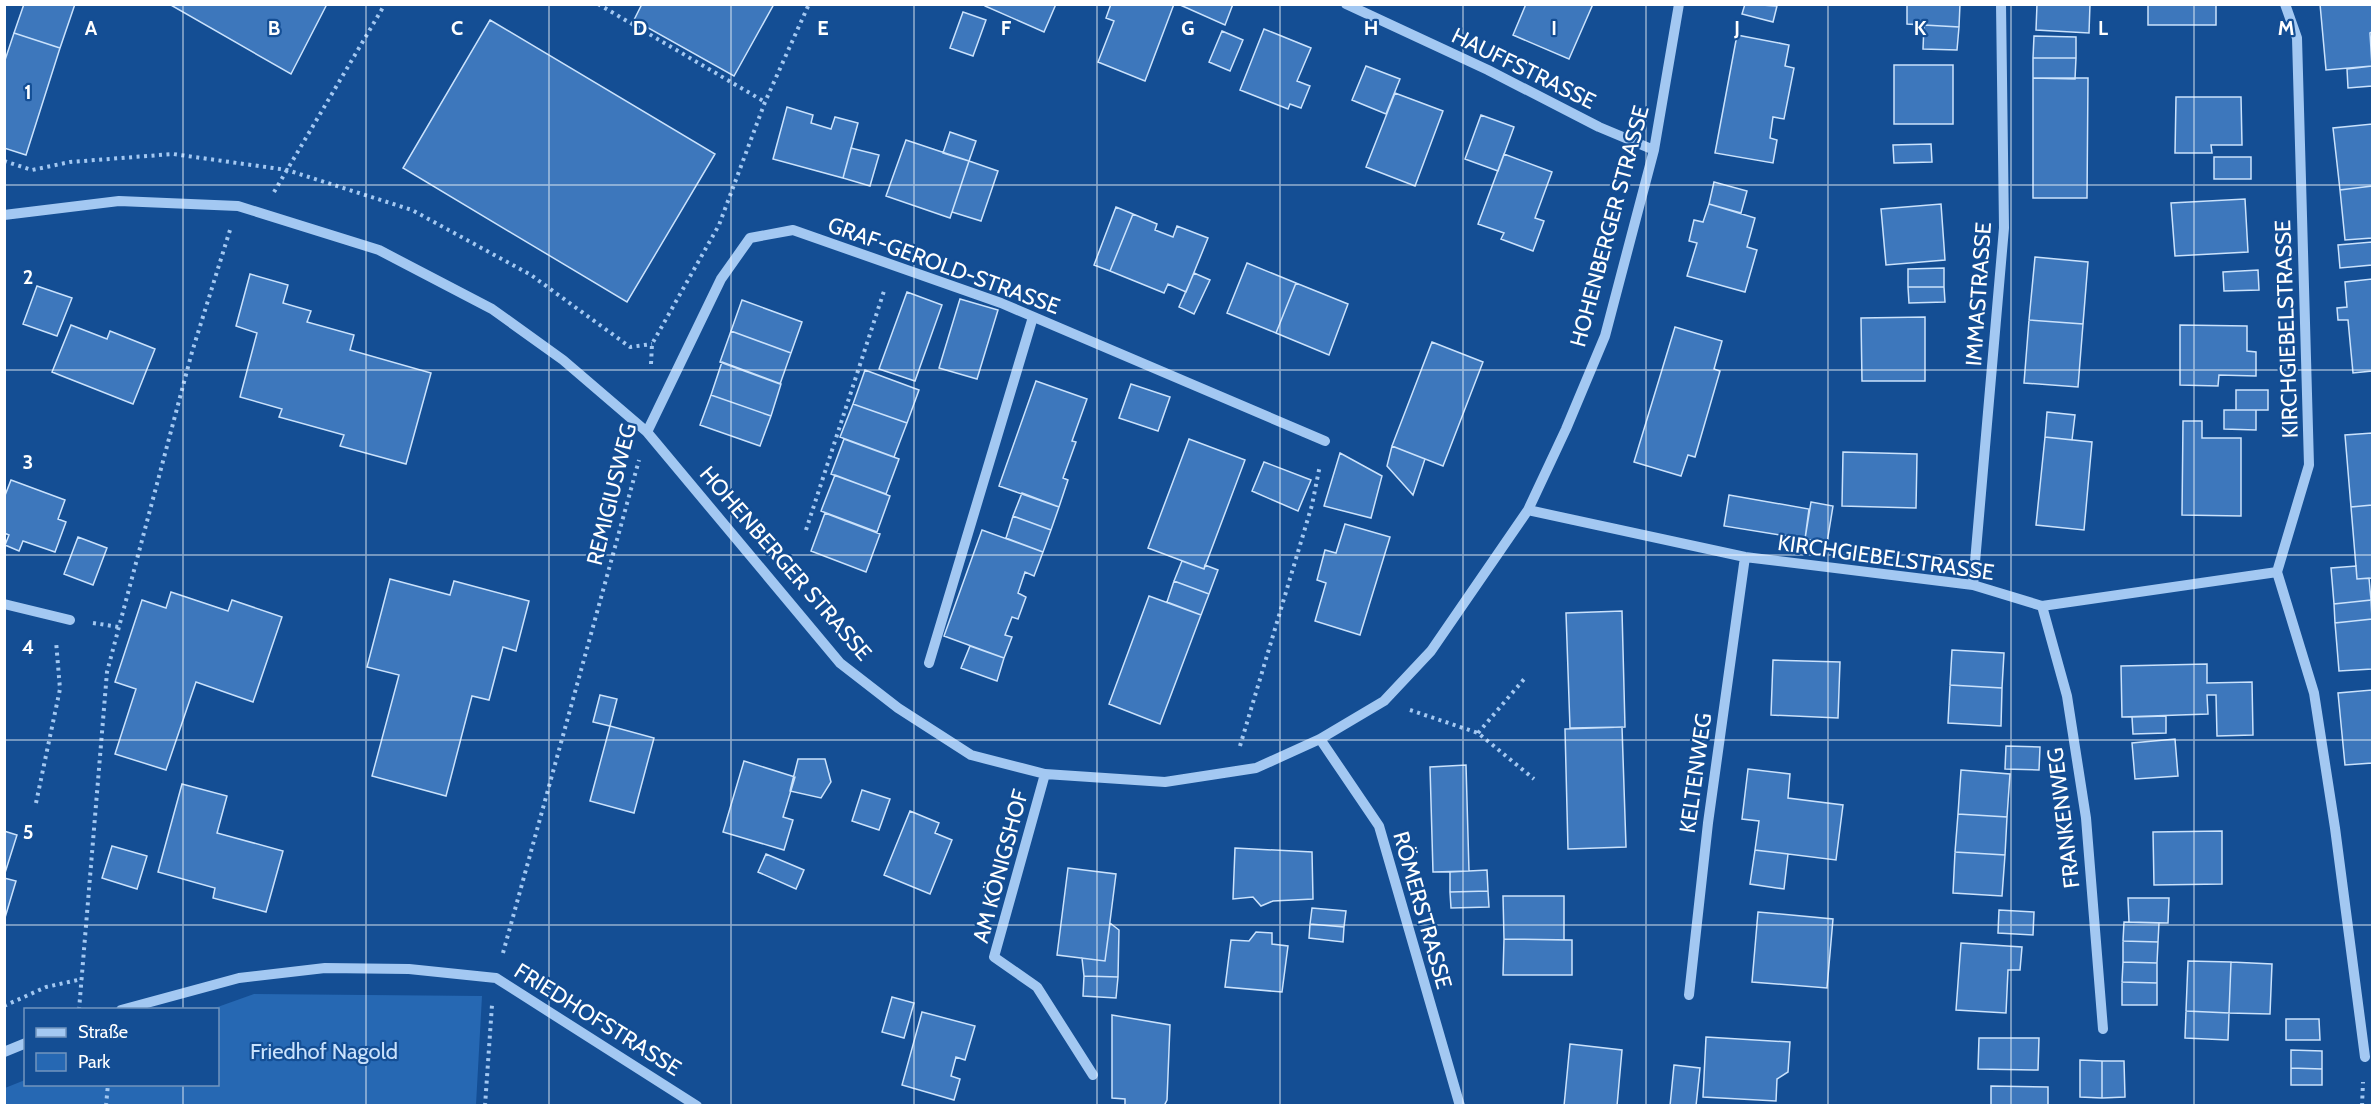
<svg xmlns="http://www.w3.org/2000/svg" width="2377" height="1110" viewBox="0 0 2377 1110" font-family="Cabin,sans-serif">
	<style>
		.green { fill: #2668b3 }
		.building { fill: #3d77bc; stroke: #cae2fc; stroke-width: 1.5 }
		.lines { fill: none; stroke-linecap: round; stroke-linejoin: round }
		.path { stroke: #a3c8f2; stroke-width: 4; stroke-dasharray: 3 4.5; stroke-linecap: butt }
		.minor { stroke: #a3c8f2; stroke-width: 10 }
		.grid { fill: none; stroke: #fff; stroke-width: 1.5; stroke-opacity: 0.55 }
		.labels { text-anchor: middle; stroke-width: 4.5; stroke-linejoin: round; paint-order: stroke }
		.street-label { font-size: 22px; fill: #fff; stroke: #144e94 }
		.park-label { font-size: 22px; fill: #cae2fc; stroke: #144e94 }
		.grid-label { font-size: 20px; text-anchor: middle; font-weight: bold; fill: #fff; stroke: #144e94; stroke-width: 4.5; stroke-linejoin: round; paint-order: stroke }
	</style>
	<rect width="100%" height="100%" fill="#144e94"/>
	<path class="green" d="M254,994L482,996L476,1105H5V1088L25,1080L26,1084H218V1010L212,1009Z"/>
	<path class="building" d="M24,4H75L60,48L14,33Z
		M169,4H327L291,74Z
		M642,4H774L734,76L634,20Z
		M985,4H1056L1044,32L985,6Z
		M1111,4H1174L1145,81L1098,62L1114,21L1106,18Z
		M1178,4H1233L1225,25Z
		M1526,4H1593L1569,59L1513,35Z
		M1745,4L1777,6L1773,22L1742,14Z
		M1907,4H1960L1959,27L1907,24Z
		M2037,4H2090L2089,33L2036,30Z
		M2148,4H2216V25H2148Z
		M2320,4H2372V32L2370,33L2372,66L2326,70Z
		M963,12L986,20L973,56L950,48Z
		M490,20L715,154L627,302L403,168Z
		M1924,25L1959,27L1957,50L1923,49Z
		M1264,29L1311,48L1297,81L1310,86L1301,108L1290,104L1288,109L1240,90Z
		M1222,31L1243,40L1230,71L1209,62Z
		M14,33L60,48L26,155L4,148V63Z
		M1737,35L1789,45L1785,66L1794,68L1784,119L1773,117L1770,138L1777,140L1773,163L1715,153Z
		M2034,36L2076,37V58H2033Z
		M2033,58H2076L2075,79L2033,78Z
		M1894,65H1953V124H1894Z
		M1366,66L1400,79L1386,114L1352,100Z
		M2372,66V86L2348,88L2347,69Z
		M2033,78H2088L2087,198H2033Z
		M1395,93L1443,111L1415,186L1366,167Z
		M2176,97H2241L2242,145H2211L2212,153H2175Z
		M787,107L813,115L811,123L831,129L835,117L858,123L843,178L773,159Z
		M1481,115L1514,127L1498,171L1465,159Z
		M2372,124V186L2340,190L2333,128Z
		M950,132L976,141L969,161L943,153Z
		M906,140L969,161L950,218L886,196Z
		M1931,144L1932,162L1894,163L1893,145Z
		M851,148L879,155L870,186L843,178Z
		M1504,154L1552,172L1535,218L1544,221L1533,251L1501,239L1504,233L1478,224Z
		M2214,157H2251V179H2214Z
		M969,161L998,171L981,221L952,212Z
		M1714,182L1747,191L1741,213L1709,204Z
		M2372,186V238L2345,240L2340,190Z
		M2245,199L2248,252L2175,256L2171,203Z
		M1709,204L1755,218L1747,247L1757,250L1745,292L1687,276L1697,243L1689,241L1694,220L1703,222Z
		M1941,204L1945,260L1886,265L1881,209Z
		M1116,207L1133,214L1110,271L1094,265Z
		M1133,214L1157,224L1155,230L1173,237L1177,226L1208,238L1186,292L1168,284L1164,293L1110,271Z
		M2372,242V265L2340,268L2338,245Z
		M2035,257L2088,262L2083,324L2029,320Z
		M1247,263L1296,283L1276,333L1227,313Z
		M1944,268V287H1908V269Z
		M2258,270L2259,290L2224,291L2223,272Z
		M1194,273L1210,280L1194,314L1179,307Z
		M250,274L288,285L283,303L311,311L307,322L354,335L350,350L431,373L406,464L340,446L344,435L279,417L282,409L240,397L257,333L236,326Z
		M2372,279V371L2353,373L2348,320H2338L2337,308L2347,307L2345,282Z
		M1296,283L1348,304L1329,355L1276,333Z
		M37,286L72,298L57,336L23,324Z
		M1908,287H1944L1945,302L1909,303Z
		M907,292L942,305L915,381L879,369Z
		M960,299L998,310L977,379L939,368Z
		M742,300L802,322L791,353L731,331Z
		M1925,317V381H1862L1861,318Z
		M2029,320L2083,324L2078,387L2024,383Z
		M71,325L107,339L110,331L155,349L133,404L52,372Z
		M2180,325L2247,326V351L2256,352V376L2219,375L2218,386L2180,385Z
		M1675,327L1722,341L1714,369L1720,371L1695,457L1688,455L1681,476L1634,462Z
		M731,331L791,353L780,384L720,362Z
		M1432,342L1483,362L1443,466L1392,446Z
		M722,362L781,384L771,416L711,395Z
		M865,370L919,390L907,423L853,404Z
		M1036,381L1087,399L1072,441L1076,442L1063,478L1068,480L1059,507L999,486Z
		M1131,384L1170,397L1158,431L1119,418Z
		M2236,390H2268V410H2236Z
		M711,395L771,416L760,446L700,425Z
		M853,404L907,423L894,457L840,437Z
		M2224,410H2256V430L2224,429Z
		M2047,412L2075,415L2072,440L2045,437Z
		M2183,421H2202V438H2241V516L2182,515Z
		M2372,433V505L2351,507L2345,435Z
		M2045,437L2092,442L2084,530L2036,525Z
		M844,439L899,459L886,494L831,474Z
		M1189,439L1245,460L1204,569L1148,548Z
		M1392,446L1425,459L1413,495L1387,466Z
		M1843,452L1917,454L1916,508L1842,506Z
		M1340,453L1382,476L1371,518L1324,506Z
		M1264,462L1311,480L1298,511L1252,491Z
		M835,475L890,496L877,532L821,511Z
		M11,480L65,500L58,519L66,522L55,552L23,541L19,551L5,545L9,535L4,533V498Z
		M1022,493L1059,507L1051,530L1013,516Z
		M1729,495L1809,509L1805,539L1724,526Z
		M1811,502L1833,506L1827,543L1805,539Z
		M2372,505V578L2357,579L2351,507Z
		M825,513L880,534L866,572L811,551Z
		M1013,516L1051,530L1043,552L1006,538Z
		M1345,524L1390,537L1360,635L1315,621L1326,583L1317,580L1325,550L1336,553Z
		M982,530L1043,552L1034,576L1025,572L1018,593L1026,597L1018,619L1012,617L1005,635L1012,637L1004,658L944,636Z
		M78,537L107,548L93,585L64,574Z
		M1182,561L1204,569L1205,565L1218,570L1209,594L1174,581Z
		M2356,566L2357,579L2369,578L2371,600L2334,604L2331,568Z
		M390,579L450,595L454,581L529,601L516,651L503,647L489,700L472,696L446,796L372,776L399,675L367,667Z
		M1174,581L1209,594L1201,615L1167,602Z
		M171,592L228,611L232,600L282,617L253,702L196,682L166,770L115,754L136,689L115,682L142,600L166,608Z
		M1149,596L1201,615L1160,724L1109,704Z
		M2371,600L2372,619L2335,623L2334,604Z
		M1622,611L1625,727L1570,728L1566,613Z
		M2372,619V669L2339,671L2335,623Z
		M970,646L1004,658L997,681L961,668Z
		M1952,650L2004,653L2002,688L1950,685Z
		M1773,660L1840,662L1838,718L1771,715Z
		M2207,664V683L2252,682L2253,735L2217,736L2216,695H2207L2208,714L2122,717L2121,666Z
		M1950,685L2002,688L2001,726L1948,723Z
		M2372,690V763L2345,765L2338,693Z
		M600,695L617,699L610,726L593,722Z
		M2166,716V733L2133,734L2132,717Z
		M610,726L654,738L634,813L590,801Z
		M1622,727L1626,847L1568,849L1565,729Z
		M2175,739L2178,776L2135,779L2132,743Z
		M2006,746L2040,747L2039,770L2005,769Z
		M798,759H825L831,782L821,798L790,791Z
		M744,761L795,777L783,817L793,820L784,850L723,832Z
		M1466,765L1469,871L1433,872L1430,767Z
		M1748,769L1790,774L1788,798L1843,805L1836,860L1755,850L1759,821L1742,819Z
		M1961,770L2010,774L2007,817L1958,814Z
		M182,784L227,796L217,833L283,851L266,912L213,898L215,888L158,872Z
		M862,790L890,799L879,830L852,821Z
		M910,811L939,823L935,833L952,840L930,894L884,875Z
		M1958,814L2007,817L2005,855L1955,852Z
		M4,831L17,835L4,876Z
		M2222,831V884L2154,885L2153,832Z
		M112,846L147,856L137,889L102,878Z
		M1235,848L1312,852L1313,899L1273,901L1261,906L1253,897L1233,899Z
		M1755,850L1788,854L1784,889L1750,884Z
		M1955,852L2005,855L2002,896L1953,893Z
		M766,854L804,870L796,889L758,872Z
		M1068,868L1116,874L1105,961L1057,955Z
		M1487,870L1488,891L1450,892V872Z
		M4,878L16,881L4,921Z
		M1488,891L1489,907L1451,908L1450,892Z
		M1503,896H1564V940L1504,939Z
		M2128,898H2169L2168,923L2129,922Z
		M1312,908L1346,911L1344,927L1310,924Z
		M1999,910L2034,912L2033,935L1998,933Z
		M1758,912L1833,919L1827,988L1752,982Z
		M2124,922L2159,923L2158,942L2123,941Z
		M1110,923L1119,930L1118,977L1084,976L1082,958L1105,961Z
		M1310,924L1344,927L1343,942L1309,938Z
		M1256,932L1272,933V944L1288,946L1282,992L1225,987L1231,940L1249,941Z
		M1504,939L1572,940V975H1503Z
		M2123,941L2158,942L2157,963L2123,962Z
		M1961,943L2022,947L2020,970H2008L2006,1013L1956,1010Z
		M2188,961L2231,962L2229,1013L2186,1011Z
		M2123,962L2157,963V983L2122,982Z
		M2231,962L2272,964L2270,1014L2229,1013Z
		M1084,976L1118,977L1116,998L1083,996Z
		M2122,982L2157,983V1005H2122Z
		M892,997L914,1003L904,1038L882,1032Z
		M2186,1011L2229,1013L2228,1040L2185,1038Z
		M922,1012L975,1026L965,1060L956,1057L951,1076L960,1079L954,1100L902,1085Z
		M1112,1015L1170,1025L1167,1100L1164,1106H1125V1099L1112,1098Z
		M2286,1019H2319L2320,1040H2286Z
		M1706,1037L1790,1042L1788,1072L1777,1079L1776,1101L1703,1097Z
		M1979,1038H2039L2038,1070L1978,1069Z
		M1570,1044L1622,1050L1617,1106H1564Z
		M2291,1050L2322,1051V1069L2291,1068Z
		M2080,1060L2102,1061V1098L2080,1097Z
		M2102,1061H2124L2125,1097L2102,1098Z
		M1674,1065L1700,1068L1696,1106H1670Z
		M2291,1068L2322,1069V1085H2291Z
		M1991,1086L2048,1087V1106H1991Z"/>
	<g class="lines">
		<path class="path" d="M598,4L765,102
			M4,161L32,170L70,162L173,154L287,170L412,210L531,275L630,347L652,344
			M274,192L385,4
			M651,364L652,344L719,225L765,102L809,4
			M806,530L885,288
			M93,623L119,627
			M1410,710L1478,733L1534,779
			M1478,733L1525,678
			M1240,746L1312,505L1320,465
			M36,803L60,689L56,641
			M503,953L639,460
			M4,1006L46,987L82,979
			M79,1010L107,672L192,352L230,230
			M106,1106L108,1084
			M485,1106L492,1005
			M2362,1106L2363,1082"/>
		<path class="minor" d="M1346,4L1488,70L1599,127L1654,150
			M4,215L119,201L238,206L379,250L492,309L563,360L647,432L840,663L898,708L971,755L1045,774L1165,782L1256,768L1320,739L1384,701L1431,651L1528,510L1566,429L1605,336L1654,150L1679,4
			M647,432L721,279L750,238L793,230L1001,303L1325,441
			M1528,510L1745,557L1973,585L2042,606L2277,572L2309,465L2297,38L2285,4
			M2277,572L2314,693L2335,828L2365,1057
			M1973,585L2004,228L2001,4
			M4,604L70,620
			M2042,606L2067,696L2086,818L2103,1029
			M929,663L1033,317
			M1320,739L1379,826L1460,1106
			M1045,774L994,957L1037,987L1093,1075
			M1689,995L1708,823L1745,557
			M121,1010L239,978L325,968L409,969L496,978L697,1106
			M4,1052L26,1043"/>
	</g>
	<path class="grid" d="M183,4V1010M366,4V1106M549,4V1106M731,4V1106M914,4V1106M1097,4V1106M1280,4V1106M1463,4V1106M1646,4V1106M1828,4V1106M2011,4V1106M2194,4V1106M4,185H2372M4,370H2372M4,555H2372M4,740H2372M4,925H2372M183,1084V1106"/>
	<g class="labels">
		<g class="street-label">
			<text transform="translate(1524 68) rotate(26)" y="8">HAUFFSTRASSE</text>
			<text transform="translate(1609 226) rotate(-75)" y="8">HOHENBERGER STRASSE</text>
			<text transform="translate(944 265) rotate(20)" y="8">GRAF-GEROLD-STRASSE</text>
			<text transform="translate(1978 294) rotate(-86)" y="8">IMMASTRASSE</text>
			<text transform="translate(2286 329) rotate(-92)" y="8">KIRCHGIEBELSTRASSE</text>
			<text transform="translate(611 494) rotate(-76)" y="8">REMIGIUSWEG</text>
			<text transform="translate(1886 557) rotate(8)" y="8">KIRCHGIEBELSTRASSE</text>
			<text transform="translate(786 563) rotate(49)" y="8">HOHENBERGER STRASSE</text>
			<text transform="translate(1695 773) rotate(-82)" y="8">KELTENWEG</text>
			<text transform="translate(2063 818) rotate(-97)" y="8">FRANKENWEG</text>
			<text transform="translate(1000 866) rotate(-75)" y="8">AM KÖNIGSHOF</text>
			<text transform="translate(1423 910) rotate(74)" y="8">RÖMERSTRASSE</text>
			<text transform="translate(598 1019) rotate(32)" y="8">FRIEDHOFSTRASSE</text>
		</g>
		<g class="park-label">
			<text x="324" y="1059">Friedhof Nagold</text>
		</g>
	</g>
	<g class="grid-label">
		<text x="91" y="35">A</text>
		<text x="274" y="35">B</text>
		<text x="457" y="35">C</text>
		<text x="640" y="35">D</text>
		<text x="823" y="35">E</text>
		<text x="1006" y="35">F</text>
		<text x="1188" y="35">G</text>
		<text x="1371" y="35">H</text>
		<text x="1554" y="35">I</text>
		<text x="1737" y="35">J</text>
		<text x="1920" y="35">K</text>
		<text x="2103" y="35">L</text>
		<text x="2286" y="35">M</text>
		<text x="28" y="99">1</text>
		<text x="28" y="284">2</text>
		<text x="28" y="469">3</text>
		<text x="28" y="654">4</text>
		<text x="28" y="839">5</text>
	</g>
	<rect width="2377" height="1110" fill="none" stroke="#ffffff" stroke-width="12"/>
	<rect x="24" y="1008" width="195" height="78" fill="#144e94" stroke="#7295bf" stroke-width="1.5"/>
	<rect x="36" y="1028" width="30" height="9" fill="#a3c8f2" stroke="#7295bf" stroke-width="1.5"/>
	<text x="78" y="1038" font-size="18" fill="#ffffff">Straße</text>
	<rect x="36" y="1053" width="30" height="18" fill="#2668b3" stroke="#7295bf" stroke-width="1.5"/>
	<text x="78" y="1068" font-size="18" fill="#ffffff">Park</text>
</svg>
